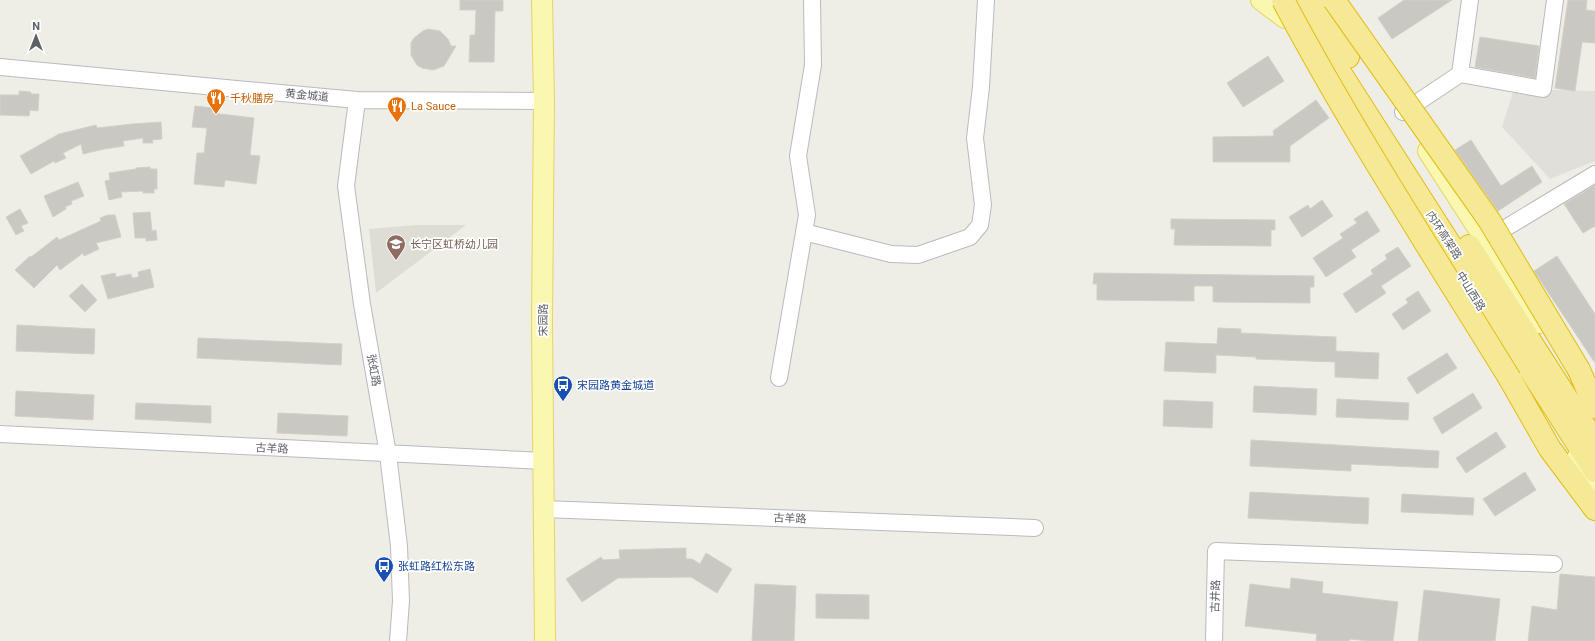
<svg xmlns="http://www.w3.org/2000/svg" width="1595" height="641" viewBox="0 0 1595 641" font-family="Roboto,'Noto Sans SC',sans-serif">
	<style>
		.industrial { fill: #e1dfda }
		.education { fill: #deddd4 }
		.building { fill: #cac8c2; stroke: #d3d0c5 }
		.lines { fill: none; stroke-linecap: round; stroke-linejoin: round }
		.minor-casing { stroke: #b8babf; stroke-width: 18 }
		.major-casing { stroke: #e7d366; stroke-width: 22 }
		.highway-casing { stroke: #e4bc11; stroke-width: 24 }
		.minor { stroke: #fff; stroke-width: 16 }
		.major { stroke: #f9f7b0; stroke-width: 20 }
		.highway { stroke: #f5e996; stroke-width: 22 }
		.highway-bridge-casing { stroke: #e4bc11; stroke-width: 24; stroke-linecap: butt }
		.highway-bridge { stroke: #f5e996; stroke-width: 22 }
		.labels { text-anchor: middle; stroke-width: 3.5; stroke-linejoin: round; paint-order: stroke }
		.street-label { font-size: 11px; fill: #5d6065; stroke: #fff }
		.food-label { font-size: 11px; fill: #c56008; stroke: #fff; text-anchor: start }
		.education-label { font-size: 11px; fill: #785e54; stroke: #fff; text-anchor: start }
		.transit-label { font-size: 11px; fill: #164399; stroke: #fff; text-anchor: start }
	</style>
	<rect width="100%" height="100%" fill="#efeee6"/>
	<path class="industrial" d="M1514,89L1595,91V161L1550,179L1502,127Z"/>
	<path class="education" d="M417,225H466L376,293L369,229Z"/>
	<path class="building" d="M460,0H503V11H495L494,62H469L470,35H475L476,10H460Z
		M1404,0H1452L1392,39L1378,18Z
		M1568,0H1587L1586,10L1595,11V43L1582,42L1575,91L1555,88Z
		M428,29L440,31L448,39L451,46H456L444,66L433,70L422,68L417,65L411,55V43L414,38L423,31Z
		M1480,37L1539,46L1535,78L1475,67Z
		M1268,56L1284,81L1243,107L1227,83Z
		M19,91L31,92V94H39L38,111L30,110L29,116L0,115V95H19Z
		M1316,100L1329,118L1290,146V162H1213V137L1274,136L1273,131Z
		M195,106L213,108L212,113L254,118L250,155L260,156L256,184L225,180L224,187L194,184L197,153H204L207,128L192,127Z
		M161,122L162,139L152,140L153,143H143V138L123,141L124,146L104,149L83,154L81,144L63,153L66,158L55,163L54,161L31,174L20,156L59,134L96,125L97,128L132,124Z
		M1471,140L1501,186L1532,166L1542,182L1498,211L1455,150Z
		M150,167V169H157V189H154V193H143V191L121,192L122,197L109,200L105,181L110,180L109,173L136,169V168Z
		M78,182L84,196L71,201L72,204L65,207L66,209L53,217L44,196Z
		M1595,185V226L1583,233L1564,204Z
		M1322,200L1333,216L1302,237L1289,217L1308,205L1310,209Z
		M20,209L28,223L21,226L24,231L16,235L6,217Z
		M1367,211L1380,231L1351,250L1356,257L1326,277L1313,258L1343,238L1340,234L1357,223L1354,219Z
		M150,212L152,231L156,230L157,240L146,241V238H135L133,213Z
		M108,215H115L121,237L96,243L99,249L84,256L83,253L60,270L57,265L34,288L15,270L30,256L31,257L57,237L59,240L101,221L100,218Z
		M1171,219L1275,220V230H1271V246L1174,245L1175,229H1171Z
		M1398,247L1411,266L1381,286L1386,293L1356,313L1343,294L1373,274L1371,270L1387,259L1385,255Z
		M1557,256L1595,314V363L1534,271Z
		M150,269L154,287L108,299L101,276L115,273L116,277L131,274L132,278L139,277L138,272Z
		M1094,273L1314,276V287H1310V303L1213,302V286H1194V301L1097,300V284H1093Z
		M82,284L97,300L85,312L69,296Z
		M1418,291L1431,311L1403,330L1392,314L1408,303L1406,299Z
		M17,325L95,329L94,354L16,351Z
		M1218,328L1241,329V333L1336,337V351L1379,353L1378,379L1335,377V362L1256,359V357L1216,355V373L1164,371L1166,342L1217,344Z
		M198,338L342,344L341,365L197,358Z
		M1447,353L1457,368L1417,394L1407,378Z
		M1254,386L1317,389L1316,415L1253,412Z
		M16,391L94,395L93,420L15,416Z
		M1473,393L1482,408L1442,434L1433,418Z
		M1337,399L1409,403L1408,420L1336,417Z
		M1164,400L1213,402L1212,428L1163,426Z
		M136,403L211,406V423L135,419Z
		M278,413L348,416L347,436L277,433Z
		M1496,432L1506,447L1466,473L1456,458Z
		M1251,440L1439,451L1438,468L1351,464V471L1250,466Z
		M1525,472L1536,490L1495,516L1483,499Z
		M1250,492L1369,498L1368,524L1248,518Z
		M1402,494L1474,498L1473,515L1401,512Z
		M686,548V559H692L700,564L706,553L732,569L717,593L691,577L618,578L582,602L566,579L601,557L603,560L620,559L619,550Z
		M1560,574L1595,577V641H1528L1532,606L1557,610Z
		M1291,578L1323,582L1322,593L1398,602L1393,641H1369L1350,639L1349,641H1316L1317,634L1245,626L1250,584L1290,589Z
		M755,584L796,586L794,641H752Z
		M1424,590L1500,599L1495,641H1418Z
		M816,594L869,595V619L816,618Z"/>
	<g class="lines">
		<g class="minor-casing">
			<path id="minor" d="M0,67L357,100L544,101
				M1460,74L1470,0
				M357,100L346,186L362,304L388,454L399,546L401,601L398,641
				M1403,112L1460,74L1543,89L1555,0
				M804,232L891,254L918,255L970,237L980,225L983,205L975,138L981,87L986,0
				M1489,238L1595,174
				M779,378L807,215L798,156L813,65L812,0
				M0,434L544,461
				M544,509L1035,528
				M1214,641L1216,551L1554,564"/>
		</g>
		<g class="major-casing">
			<path id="major" d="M542,0L544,101L542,322L545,641
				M1261,0L1285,18
				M1428,151L1539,323
				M1577,458L1595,488"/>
		</g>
		<g class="highway-casing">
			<path id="highway" d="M1311,0L1348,57
				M1296,9L1323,46L1595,471
				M1469,246L1595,442
				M1579,370L1595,407
				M1510,379L1550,449L1595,509"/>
		</g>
		<use href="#minor" class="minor"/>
		<use href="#major" class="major"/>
		<use href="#highway" class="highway"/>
		<g class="highway-bridge-casing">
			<path id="highway-bridge" d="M1283,0C1352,130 1433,254 1510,379
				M1334,0L1489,220L1579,370"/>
		</g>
		<use href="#highway-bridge" class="highway-bridge"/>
	</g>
	<defs>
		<g id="restaurant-pin" transform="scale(1)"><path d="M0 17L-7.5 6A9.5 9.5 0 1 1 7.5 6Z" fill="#e8710a" stroke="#fff"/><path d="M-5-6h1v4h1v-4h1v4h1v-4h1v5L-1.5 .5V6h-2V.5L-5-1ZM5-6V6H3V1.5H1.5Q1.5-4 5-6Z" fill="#fff"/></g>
		<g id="school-pin" transform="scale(1)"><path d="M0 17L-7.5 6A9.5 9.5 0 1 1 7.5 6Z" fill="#8d6e63" stroke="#fff"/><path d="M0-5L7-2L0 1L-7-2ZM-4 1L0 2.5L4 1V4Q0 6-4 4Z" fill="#fff"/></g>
		<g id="bus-pin" transform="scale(1)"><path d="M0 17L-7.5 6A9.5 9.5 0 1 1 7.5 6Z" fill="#1a4fb4" stroke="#fff"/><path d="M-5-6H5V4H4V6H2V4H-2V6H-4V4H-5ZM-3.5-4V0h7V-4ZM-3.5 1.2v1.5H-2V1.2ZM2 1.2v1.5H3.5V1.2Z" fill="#fff"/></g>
	</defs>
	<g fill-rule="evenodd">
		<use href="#restaurant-pin" x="216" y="98"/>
		<use href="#restaurant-pin" x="397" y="106"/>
		<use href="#school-pin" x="396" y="244"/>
		<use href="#bus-pin" x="563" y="385"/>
		<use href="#bus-pin" x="384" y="566"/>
	</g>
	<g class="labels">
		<g class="street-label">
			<text transform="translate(307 95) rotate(5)" y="4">黄金城道</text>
			<text transform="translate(1444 235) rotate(57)" y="4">内环高架路</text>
			<text transform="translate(1471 291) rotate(58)" y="4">中山西路</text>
			<text transform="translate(543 320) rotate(-90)" y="4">宋园路</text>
			<text transform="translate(374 370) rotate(80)" y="4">张虹路</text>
			<text transform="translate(272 448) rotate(3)" y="4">古羊路</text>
			<text transform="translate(790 518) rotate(2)" y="4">古羊路</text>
			<text transform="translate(1215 596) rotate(-88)" y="4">古井路</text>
		</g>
		<g class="food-label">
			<text x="230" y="102">千秋膳房</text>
			<text x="411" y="110">La Sauce</text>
		</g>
		<g class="education-label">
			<text x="410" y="248">长宁区虹桥幼儿园</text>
		</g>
		<g class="transit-label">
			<text x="577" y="389">宋园路黄金城道</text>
			<text x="398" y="570">张虹路红松东路</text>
		</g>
	</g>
	<g transform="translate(36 36)" stroke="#ffffff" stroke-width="3" paint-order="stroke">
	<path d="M0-3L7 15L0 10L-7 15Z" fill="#5d6065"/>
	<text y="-6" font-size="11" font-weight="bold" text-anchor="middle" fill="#5d6065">N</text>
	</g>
</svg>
